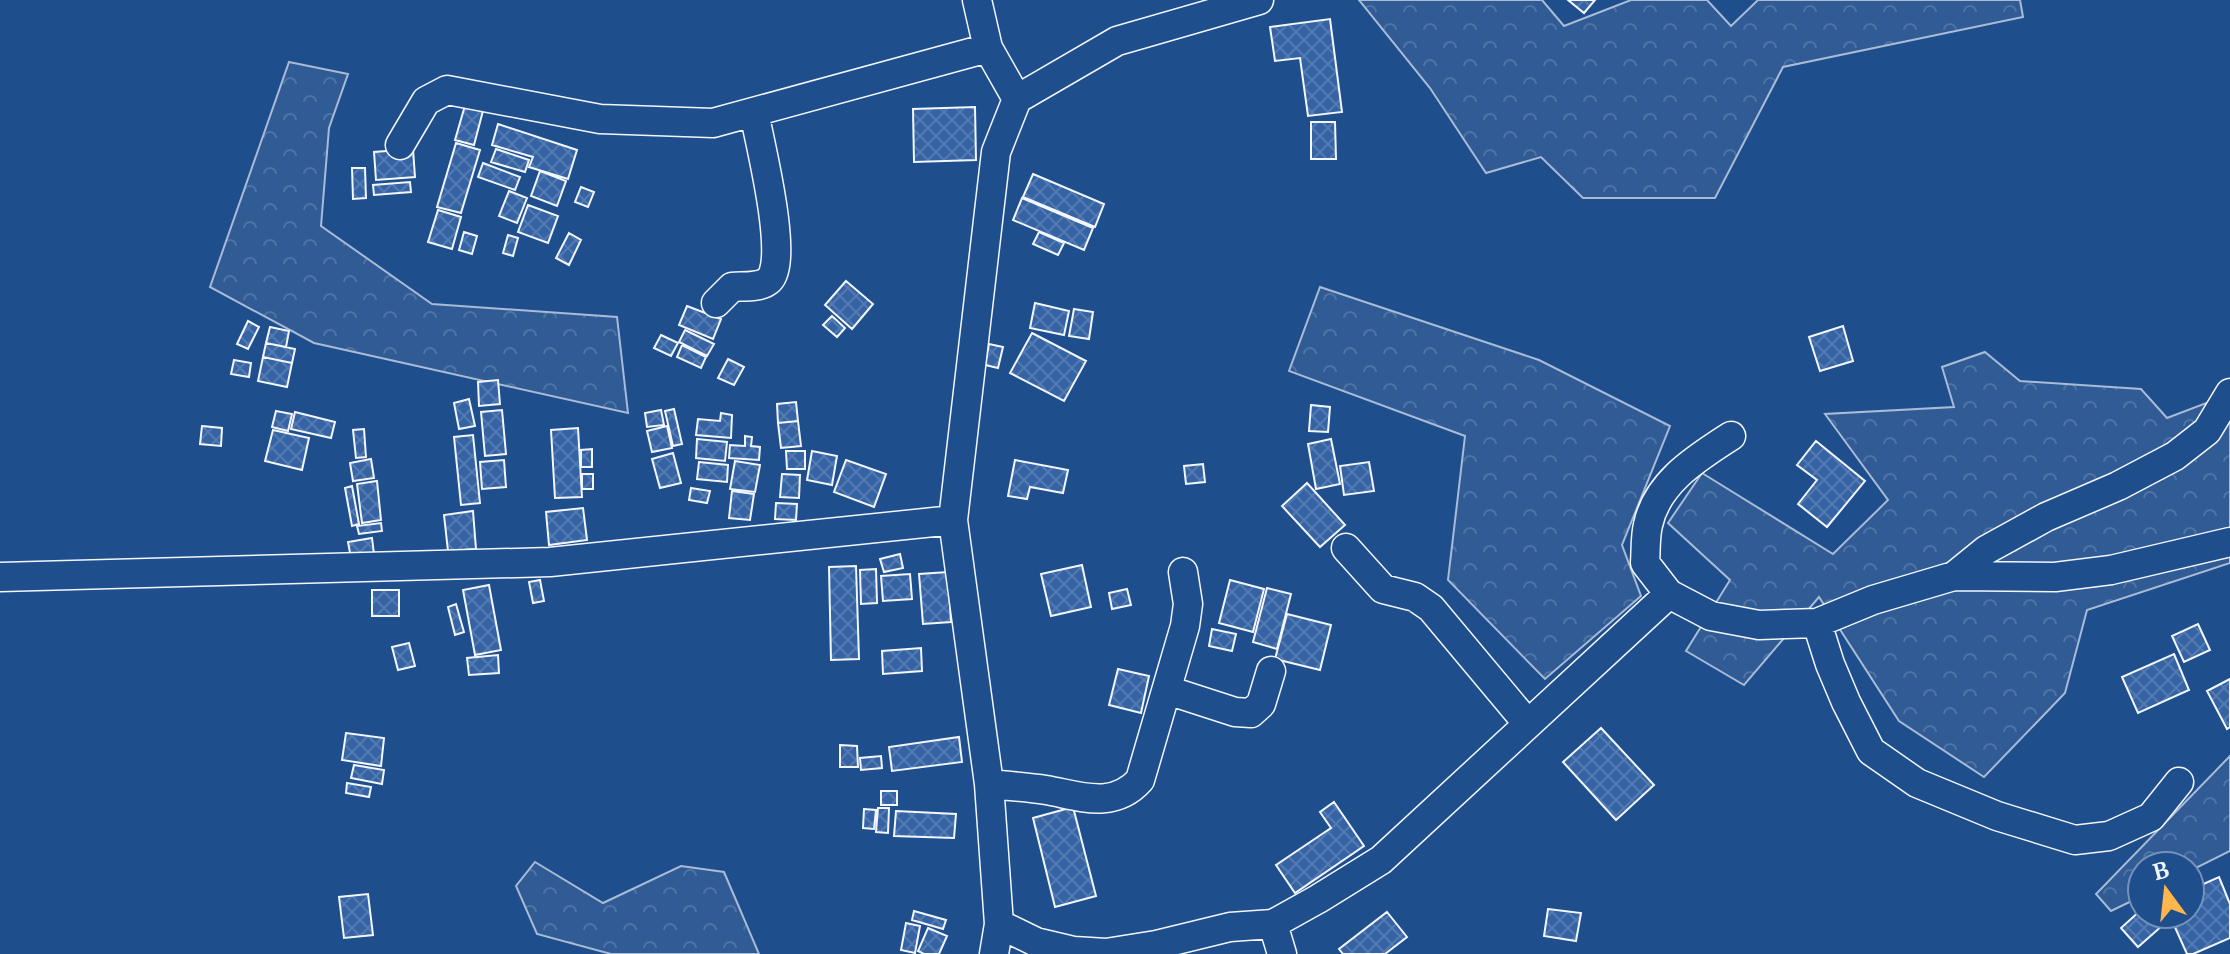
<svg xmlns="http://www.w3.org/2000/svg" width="2230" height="954" viewBox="0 0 2230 954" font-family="Merriweather,serif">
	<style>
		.forest { fill: url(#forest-crowns); stroke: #a8bbd7; stroke-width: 2 }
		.building { fill: url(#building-cross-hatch); stroke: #f2f6ff; stroke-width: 2 }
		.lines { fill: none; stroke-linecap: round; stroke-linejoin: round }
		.street-casing { stroke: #f2f6ff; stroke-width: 31 }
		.street { stroke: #1f4e8c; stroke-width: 28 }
	</style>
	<defs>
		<pattern id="forest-crowns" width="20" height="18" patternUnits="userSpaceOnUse" patternTransform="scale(2)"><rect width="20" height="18" fill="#305b95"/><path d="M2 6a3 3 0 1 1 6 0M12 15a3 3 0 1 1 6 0" fill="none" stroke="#4e73a5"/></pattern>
		<pattern id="building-cross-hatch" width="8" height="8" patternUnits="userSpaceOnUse" patternTransform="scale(2)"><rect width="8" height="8" fill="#3563a3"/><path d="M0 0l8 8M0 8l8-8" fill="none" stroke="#537ab1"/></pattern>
	</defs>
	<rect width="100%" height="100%" fill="#1f4e8c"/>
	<path class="forest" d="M1359,0H1542L1564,26L1631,0H1707L1731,26L1758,0H2020L2023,17L1783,67L1715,198H1583L1541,157L1486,173L1430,88Z
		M289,62L348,74L329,128L321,226L432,304L617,317L628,413L314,343L210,287Z
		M1320,287L1539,360L1670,426L1622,545L1641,596L1545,679L1448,580L1465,436L1289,371Z
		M1985,352L2020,381L2141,389L2167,418L2230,394V563L2087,610L2065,693L1984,777L1899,721L1819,597L1744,685L1686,651L1730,580L1668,523L1702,473L1833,554L1888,500L1825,414L1954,407L1942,367Z
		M2230,756V851L2190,871V866H2142V896L2111,911L2096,894Z
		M535,862L603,903L681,866L724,872L759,954H611L537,934L516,886Z"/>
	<path class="building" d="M1568,0H1595L1584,13Z
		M1330,19L1342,112L1308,116L1300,58L1275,61L1270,27Z
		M466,102L484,107L474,145L455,140Z
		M975,107L976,160L914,162L913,109Z
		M1311,122H1335L1336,159H1311Z
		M498,124L577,150L568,179L529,167L533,157L492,145Z
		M456,143L480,150L461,213L437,207Z
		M413,149L415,177L376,180L374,152Z
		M496,149L529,160L525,172L491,162Z
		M483,163L520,177L515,190L478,177Z
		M352,168H365L366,198L353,199Z
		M540,171L566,181L557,206L531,196Z
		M1033,174L1104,204L1095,227L1023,197Z
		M410,182L411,192L374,195L373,185Z
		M581,187L594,192L588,207L575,202Z
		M509,191L527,198L517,223L499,216Z
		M1022,198L1093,228L1084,250L1013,220Z
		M528,205L558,216L548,243L518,232Z
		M438,210L461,217L452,249L428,242Z
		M464,232L477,236L472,254L459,250Z
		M1039,232L1064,243L1058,255L1033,244Z
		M569,233L581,240L569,265L556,258Z
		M508,235L518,238L513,256L503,253Z
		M846,281L873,304L852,329L825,305Z
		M1035,303L1069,311L1064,335L1030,328Z
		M687,306L721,319L713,339L679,325Z
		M1074,309L1093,312L1089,339L1069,336Z
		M832,316L845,328L837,337L823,325Z
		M248,321L259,327L248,349L237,344Z
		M1843,326L1853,361L1820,371L1809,337Z
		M270,327L289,331L286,347L266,343Z
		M685,330L714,344L707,356L679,342Z
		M1032,333L1086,361L1064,401L1010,373Z
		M661,335L678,343L671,356L654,348Z
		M266,343L295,349L292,363L263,357Z
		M989,344L1003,347L998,368L985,365Z
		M682,345L706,357L701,368L677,357Z
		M263,357L292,363L287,387L258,381Z
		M728,359L744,367L734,385L718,378Z
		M234,360L251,363L249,377L231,374Z
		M498,380L500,404L479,406L478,382Z
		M469,399L475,426L459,429L454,403Z
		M796,402L798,421L778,423L777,404Z
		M1311,405L1330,407L1328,432L1309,431Z
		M674,409L682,444L673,446L665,411Z
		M502,410L506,454L485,456L481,412Z
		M661,410L664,425L647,427L645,413Z
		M276,411L292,414L288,431L272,427Z
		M295,412L335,422L331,438L291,429Z
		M721,413L732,415L731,438L696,435L698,419L720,421Z
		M798,421L801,446L781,448L778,423Z
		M202,426L222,428L221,446L200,444Z
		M667,426L672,448L652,452L647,431Z
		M578,428L582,497L555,498L551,430Z
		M364,429L366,457L356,458L353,430Z
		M273,430L309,438L302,470L265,461Z
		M473,435L480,503L461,505L454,437Z
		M745,436L752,437L751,446L760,447L759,460L729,458L730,445L745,446Z
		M697,439L727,442L725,461L696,458Z
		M1331,439L1340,484L1316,489L1308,444Z
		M1816,441L1865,481L1827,527L1798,504L1817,480L1797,465Z
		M592,449V467H581V450Z
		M786,451H805V469H787Z
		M812,451L837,456L832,485L807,480Z
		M673,453L681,483L660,488L652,459Z
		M371,459L374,478L353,481L350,463Z
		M504,460L506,487L482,489L480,462Z
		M846,460L886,474L874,507L834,492Z
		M1015,460L1068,470L1063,493L1030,487L1027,499L1008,496Z
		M735,461L760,465L755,492L730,489Z
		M699,462L728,465L727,482L697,479Z
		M1369,462L1374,491L1344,495L1340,466Z
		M1203,464L1205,482L1186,484L1184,466Z
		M582,474H593V489H582Z
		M782,474L800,475L799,498L780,497Z
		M377,481L381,520L362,523L357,484Z
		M1307,483L1345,525L1320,547L1282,506Z
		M352,486L359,524L352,526L345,488Z
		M691,488L710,491L707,503L689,500Z
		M732,491L754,494L750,520L729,518Z
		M776,503L797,504L796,520L775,519Z
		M583,508L587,540L549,545L546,512Z
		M473,511L476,549L448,551L444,515Z
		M381,523L382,531L359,534L357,526Z
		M372,538L374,554L351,558L348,542Z
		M900,554L903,568L884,572L880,559Z
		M1082,565L1091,607L1051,616L1041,574Z
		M856,566L859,659L831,660L829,567Z
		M876,569L877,603L861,604L860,570Z
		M948,572L951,622L923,624L919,574Z
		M910,574L912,599L883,601L881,576Z
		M540,580L544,601L533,603L529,582Z
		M1230,580L1264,589L1253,632L1219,623Z
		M489,585L501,650L475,655L463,590Z
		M1267,588L1291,594L1277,649L1253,642Z
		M1127,589L1131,605L1112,609L1109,593Z
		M372,590H399V616H372Z
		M456,604L464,632L455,635L448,607Z
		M1287,614L1331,625L1320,670L1275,659Z
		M2198,624L2210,650L2184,662L2172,636Z
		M1212,629L1236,634L1232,651L1209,646Z
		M409,643L415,666L398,670L392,647Z
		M921,648L922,671L883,674L882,651Z
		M2174,654L2189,690L2138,713L2122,677Z
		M498,655L499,673L469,675L467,658Z
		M1118,669L1149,676L1141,713L1109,705Z
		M2230,679V727L2227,729L2207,691Z
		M1601,728L1654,785L1616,820L1563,762Z
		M346,733L384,738L381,766L342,760Z
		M959,737L962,762L892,771L889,747Z
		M840,745L857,746L858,767H840Z
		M881,756L882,768L861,770L860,758Z
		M354,765L384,770L382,784L351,778Z
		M347,783L371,787L369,797L346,793Z
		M881,791H897V805H881Z
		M1334,802L1364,846L1295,893L1276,865L1331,828L1320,812Z
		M1073,807L1096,896L1055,907L1033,818Z
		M878,808H889L888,833L876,832Z
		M864,809L876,810L874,829L863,828Z
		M896,811L956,814L954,838L894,836Z
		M2219,877L2230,904V938L2193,954H2187L2169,914H2190V890Z
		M368,894L373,935L344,938L339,897Z
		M1548,909L1581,913L1576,941L1544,936Z
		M2142,909V914H2153L2163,925L2138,947L2121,928Z
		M914,911L946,920L943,929L912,920Z
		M1387,912L1407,937L1385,954H1343L1339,949Z
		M906,923L920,926L915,953L901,950Z
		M928,928L947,936L939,954H924L918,951Z"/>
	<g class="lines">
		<g class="street-casing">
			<path id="street" d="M977,0L988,48L1017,99
				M400,145L426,101L447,90L600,119L713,123L988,48
				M716,303L732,287C742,286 759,288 768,281C791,264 759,140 754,112
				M1731,436C1697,458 1657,482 1648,525C1645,537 1646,550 1645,563L1669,594L1711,616L1759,625L1817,623L1873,600L1954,576L2055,577L2111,570L2230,542
				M953,520L989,784L999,924L994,954
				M1346,548L1383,589L1415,597L1431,608L1528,724
				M1954,576L1986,550L2046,517L2118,486L2175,456L2207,431L2230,393
				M0,577L550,562L953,520L996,152L1017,99L1117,41L1259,0
				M1817,623L1830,664L1846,702L1871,751L1917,783L1997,816L2075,840L2109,836L2151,817L2179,782
				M1167,690L1235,712L1251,713L1261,704L1271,671
				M989,784C1008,786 1027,787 1046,790C1080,796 1113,810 1140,780L1185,626L1188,604L1183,572
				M999,924L1036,942L1074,951L1106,953L1156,945L1230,927L1273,924L1318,899L1381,860L1669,594
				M1273,924L1282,954"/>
		</g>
		<use href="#street" class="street"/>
	</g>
	<g transform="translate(2166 890) rotate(345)"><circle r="38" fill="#1f4e8c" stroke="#7391ba" stroke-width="2"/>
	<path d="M0-6L14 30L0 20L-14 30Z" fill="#ffb74d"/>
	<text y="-12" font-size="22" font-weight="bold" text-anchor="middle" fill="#f2f6ff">B</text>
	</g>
</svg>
